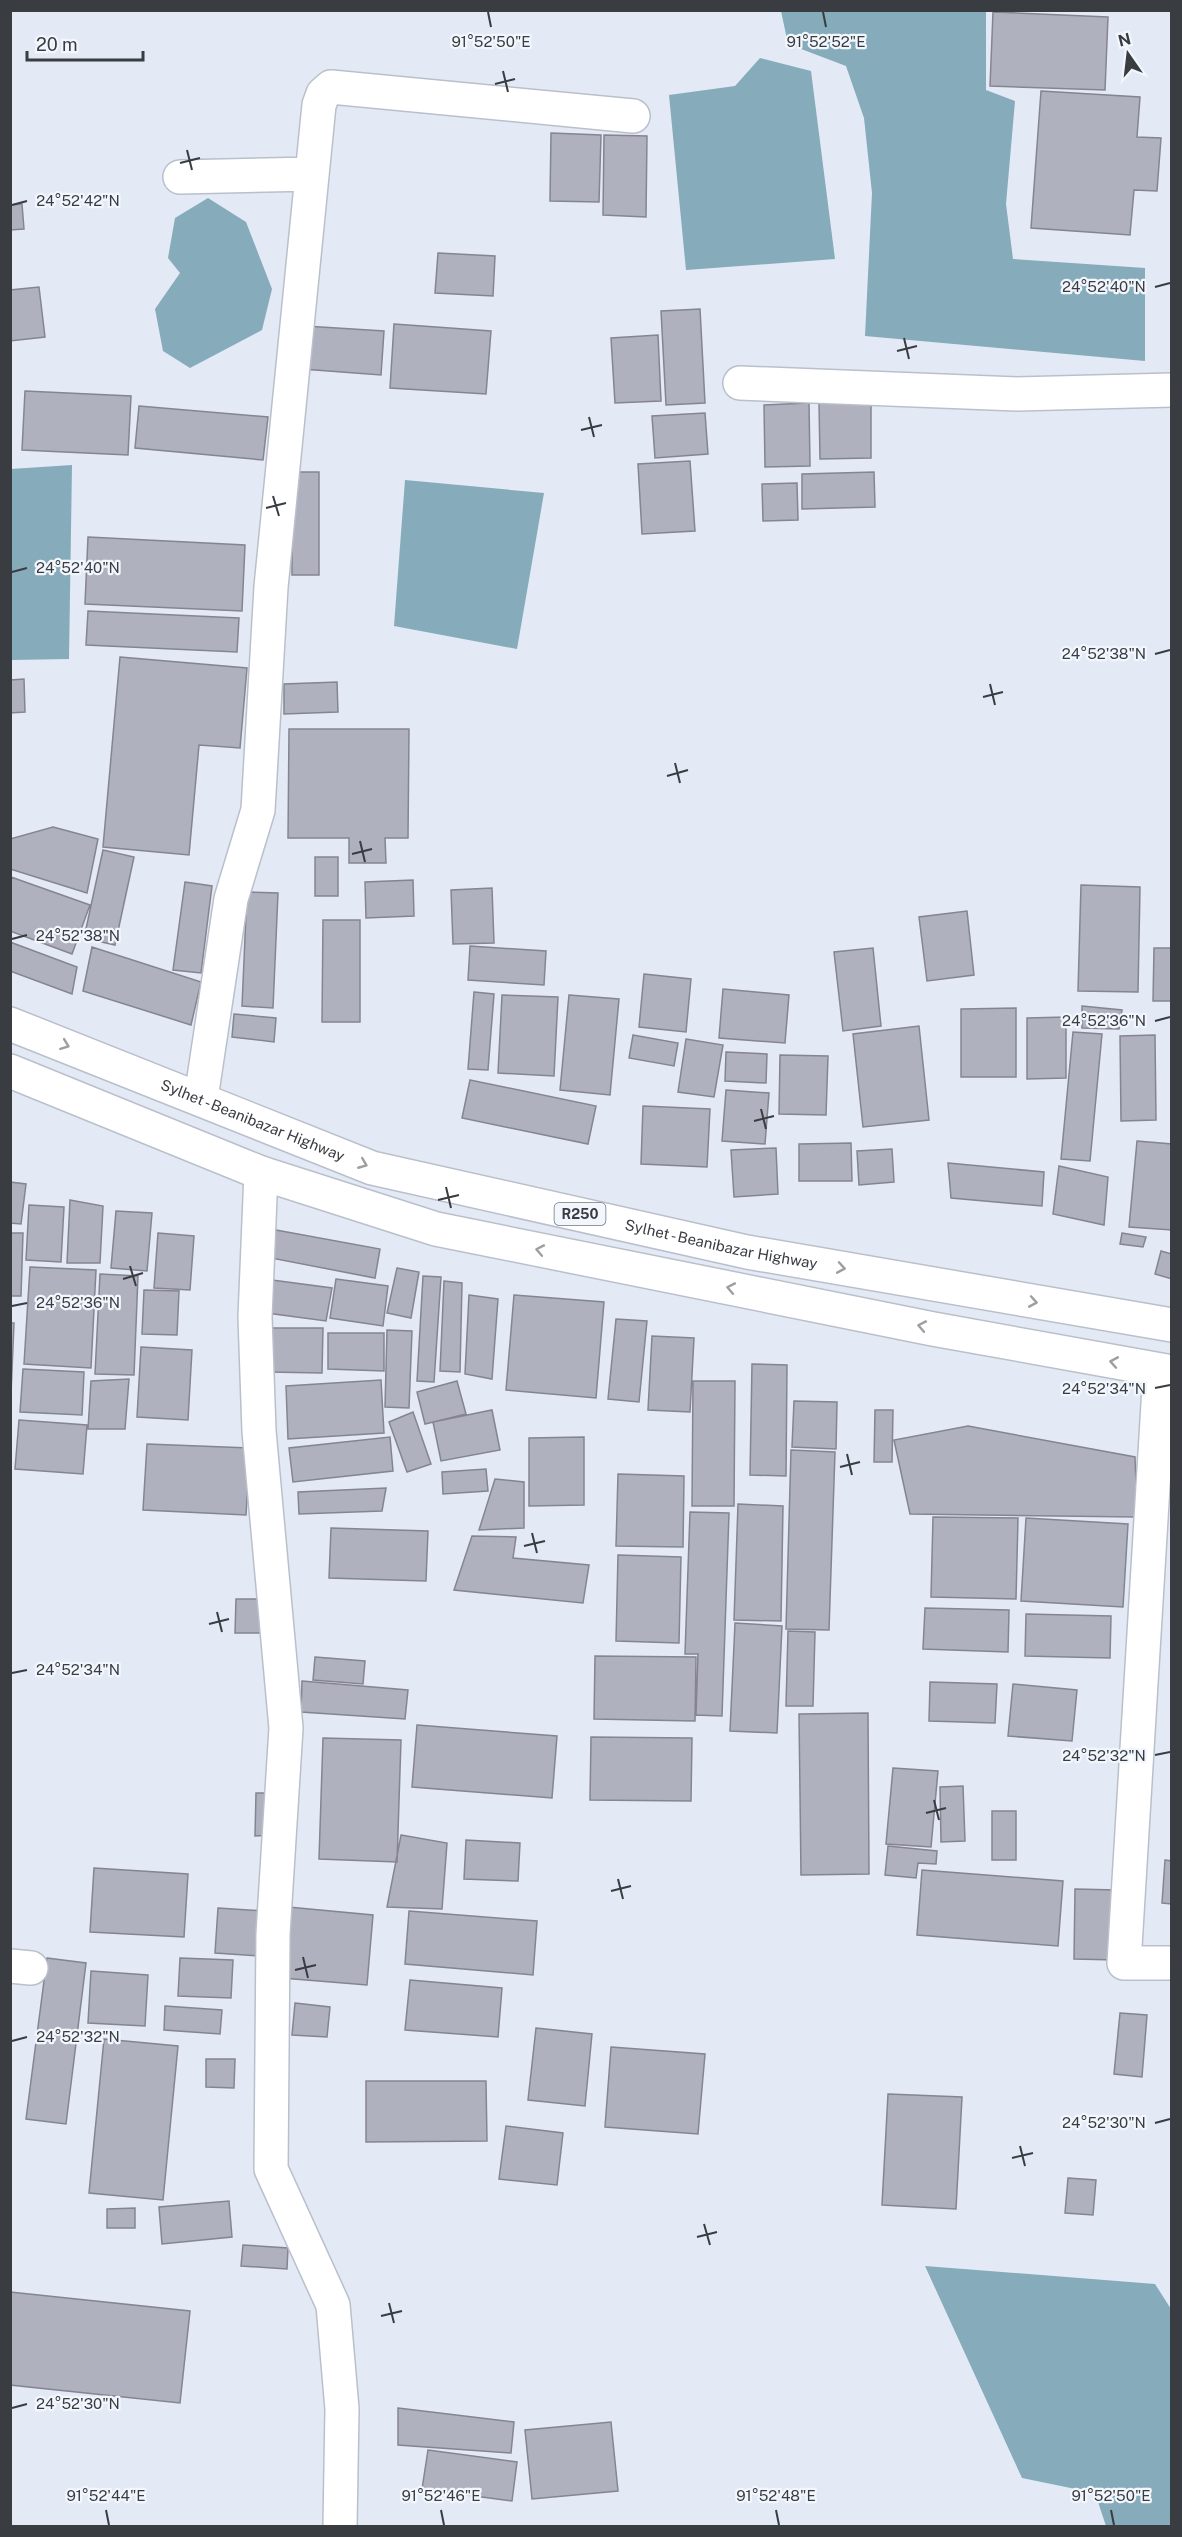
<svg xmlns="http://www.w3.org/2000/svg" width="1182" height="2537" viewBox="0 0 1182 2537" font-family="'Public Sans',sans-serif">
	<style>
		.water { fill: #86abba }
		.building { fill: #b0b1be; stroke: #858591; stroke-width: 1.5 }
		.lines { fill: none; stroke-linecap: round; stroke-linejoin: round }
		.street-casing { stroke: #bac0cb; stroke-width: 36 }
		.primary-casing { stroke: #bac0cb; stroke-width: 36 }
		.street { stroke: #fff; stroke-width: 33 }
		.primary { stroke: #fff; stroke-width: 33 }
		.oneway { stroke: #9c9ea0 }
		.ticks { fill: none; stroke: #393c41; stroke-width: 2 }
		.labels { text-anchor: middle; stroke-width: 4.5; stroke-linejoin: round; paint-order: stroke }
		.shield { fill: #f2f6fd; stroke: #707479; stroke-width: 1.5 }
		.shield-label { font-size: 14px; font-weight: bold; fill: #393c41 }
		.street-label { font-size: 15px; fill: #393c41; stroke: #f2f6fd }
		.ticks-label { font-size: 15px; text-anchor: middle; fill: #393c41; stroke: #f2f6fd; stroke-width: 4.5; stroke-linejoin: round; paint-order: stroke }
	</style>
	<rect width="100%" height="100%" fill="#e3e9f5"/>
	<path class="water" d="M781,11H986V90L1015,101L1006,204L1013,259L1145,268V361L865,336L872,193L864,118L846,66L788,44Z
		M760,58L811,71L835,259L686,270L669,95L735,86Z
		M208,198L246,222L272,289L262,330L190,368L163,351L155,309L180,273L168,258L175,218Z
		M72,465L69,659L11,660V469Z
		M405,480L544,493L517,649L394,626Z
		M925,2266L1155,2284L1171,2309V2526H1106L1095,2493L1022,2478Z"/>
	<path class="building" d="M993,12L1108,17L1105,90L990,86Z
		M1041,91L1140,97L1137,137L1161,138L1157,191L1134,190L1130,235L1031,228Z
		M551,133L601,135L599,202L550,201Z
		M604,135L647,136L646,217L603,215Z
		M22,204L24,229L10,230V205Z
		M438,253L495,256L493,296L435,293Z
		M39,287L45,337L10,341V290Z
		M700,309L705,403L666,405L661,311Z
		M394,324L491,331L486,394L390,388Z
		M305,326L384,331L381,375L302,369Z
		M658,335L661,401L615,403L611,338Z
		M25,391L131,396L128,455L22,450Z
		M871,402V458L820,459L819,403Z
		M809,403L810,466L765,467L764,405Z
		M139,406L268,417L263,460L135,448Z
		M705,413L708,454L655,458L652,416Z
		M690,461L695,531L642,534L638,464Z
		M292,472H319V575H292Z
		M874,472L875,507L802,509V474Z
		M797,483L798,520L763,521L762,484Z
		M88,537L245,545L242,611L85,604Z
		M88,611L239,618L237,652L86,645Z
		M120,657L247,668L240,748L199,745L189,855L103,847Z
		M24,679L25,712L10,713V680Z
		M337,682L338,712L284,714V684Z
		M289,729H409L408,838H385L386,863H349V838H288Z
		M53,827L98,839L87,893L10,869V839Z
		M103,850L134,857L115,945L84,938Z
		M315,857H338V896H315Z
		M11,877L90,905L72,954L10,931Z
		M413,880L414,916L366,918L365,882Z
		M185,882L212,886L201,973L173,970Z
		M1081,885L1140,887L1138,992L1078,991Z
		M492,888L494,943L453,944L451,890Z
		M247,892L278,893L273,1008L242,1006Z
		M967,911L974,975L927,981L919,917Z
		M323,920H360V1022H322Z
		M10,942L77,967L72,994L10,971Z
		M470,946L546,951L544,985L468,980Z
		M92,947L201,982L191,1025L83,991Z
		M873,948L881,1026L843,1031L834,952Z
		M1154,948H1172V1001H1153Z
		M644,974L691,979L686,1032L639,1027Z
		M723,989L789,995L785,1043L719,1038Z
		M474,992L494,994L488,1070L468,1069Z
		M502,995L558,997L554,1076L498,1073Z
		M569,995L619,999L610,1095L560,1090Z
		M1082,1006L1122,1010L1119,1029L1082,1028Z
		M1016,1008V1077H961V1009Z
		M234,1014L276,1018L274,1042L232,1037Z
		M1066,1017V1078L1027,1079V1018Z
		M919,1026L929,1120L863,1127L853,1034Z
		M1073,1032L1102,1034L1090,1161L1061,1159Z
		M633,1035L678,1043L674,1066L629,1058Z
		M1155,1035L1156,1120L1121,1121L1120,1036Z
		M686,1039L723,1045L714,1097L678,1092Z
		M726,1052L767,1054L766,1083L725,1081Z
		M780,1055L828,1056L826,1115L779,1114Z
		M470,1080L596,1106L588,1144L462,1118Z
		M726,1090L769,1093L765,1144L722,1141Z
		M643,1106L710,1109L707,1167L641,1164Z
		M1137,1141L1172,1144V1230L1129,1227Z
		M851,1143L852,1181H799V1144Z
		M776,1148L778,1194L734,1197L731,1150Z
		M892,1149L894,1182L859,1185L857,1151Z
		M948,1163L1044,1172L1042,1206L951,1198Z
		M1059,1166L1108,1177L1104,1225L1053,1214Z
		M10,1182L26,1184L21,1224L10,1223Z
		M70,1200L103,1206L100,1263H67Z
		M29,1205L64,1207L61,1262L26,1260Z
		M116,1211L152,1213L147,1271L111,1268Z
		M276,1230L380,1249L375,1278L271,1258Z
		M10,1233H23L21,1296H10Z
		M158,1233L194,1236L190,1290L154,1288Z
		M1122,1233L1146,1237L1143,1247L1120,1244Z
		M1161,1251L1172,1254V1279L1155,1274Z
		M30,1267L96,1270L91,1368L24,1364Z
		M397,1268L419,1272L411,1318L387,1313Z
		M100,1274L138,1276L134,1375L95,1374Z
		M423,1276L441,1277L434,1382L417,1381Z
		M336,1279L388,1286L383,1326L330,1318Z
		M272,1280L332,1288L326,1321L267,1313Z
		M444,1281L462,1283L460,1372L440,1371Z
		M144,1290L179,1291L177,1335L142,1334Z
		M469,1295L498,1299L492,1379L465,1374Z
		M514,1295L604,1302L596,1398L506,1390Z
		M616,1319L647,1321L639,1402L608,1399Z
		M10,1323H14L10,1418Z
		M270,1328H323L322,1373L269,1372Z
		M387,1330L412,1331L409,1408L385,1407Z
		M328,1333H384V1371L328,1369Z
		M652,1336L694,1338L690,1412L648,1410Z
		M141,1347L192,1350L188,1420L137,1417Z
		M752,1364L787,1365L786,1476L750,1475Z
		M23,1369L84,1372L82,1415L20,1412Z
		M129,1379L125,1429H88L91,1381Z
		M381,1380L384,1433L288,1439L286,1386Z
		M457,1381L466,1414L425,1424L417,1392Z
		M693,1381H735L734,1506H692Z
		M794,1401L837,1402L836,1449L792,1447Z
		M492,1410L500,1450L441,1461L433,1422Z
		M875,1410H893L892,1462H874Z
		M413,1412L431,1464L407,1472L389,1422Z
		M19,1420L87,1425L83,1474L15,1469Z
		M968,1426L1135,1457L1137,1517L910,1514L894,1440Z
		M390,1437L393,1471L293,1482L289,1448Z
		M584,1437V1505L529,1506V1438Z
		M147,1444L250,1448L246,1515L143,1510Z
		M791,1450L835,1452L829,1630L786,1629Z
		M486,1469L488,1491L443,1494L442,1472Z
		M618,1474L684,1476L683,1547L616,1546Z
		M495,1479L524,1482V1528L479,1530Z
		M386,1488L382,1511L299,1514L298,1492Z
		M738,1504L783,1506L781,1621L734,1620Z
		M690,1512L729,1513L722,1716L696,1715L698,1654H685Z
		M933,1517L1018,1518L1016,1599L931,1597Z
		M1026,1518L1128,1524L1123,1607L1021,1601Z
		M331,1528L428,1531L426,1581L329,1578Z
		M472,1536L516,1537L513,1558L589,1565L583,1603L454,1590Z
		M618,1555L681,1557L679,1643L616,1641Z
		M236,1599H264L263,1633H235Z
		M925,1608L1009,1610L1008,1652L923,1649Z
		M1026,1614L1111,1616L1110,1658L1025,1656Z
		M735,1623L782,1626L777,1733L730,1731Z
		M788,1631L815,1632L813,1706H786Z
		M595,1656L696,1657L695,1721L594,1719Z
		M315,1657L365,1661L363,1684L313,1680Z
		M302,1681L408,1690L405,1719L301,1712Z
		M930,1682L997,1684L995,1723L929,1721Z
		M1013,1684L1077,1690L1072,1741L1008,1736Z
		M868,1713L869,1874L801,1875L799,1714Z
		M417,1725L557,1736L552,1798L412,1787Z
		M591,1737L692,1738L691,1801L590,1800Z
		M323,1738L401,1740L397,1862L319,1859Z
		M893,1768L938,1771L931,1847L886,1844Z
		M963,1786L965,1841L941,1842L940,1787Z
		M256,1793H272L273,1835L255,1836Z
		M992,1811H1016V1860H992Z
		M401,1835L447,1843L442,1909L387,1907Z
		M466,1840L520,1843L518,1881L464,1879Z
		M888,1846L937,1851L936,1864L918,1863L916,1878L885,1875Z
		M1165,1860L1172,1861V1904L1162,1903Z
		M94,1868L188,1874L184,1937L90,1932Z
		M922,1870L1063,1881L1058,1946L917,1935Z
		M1075,1889L1117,1890L1116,1960L1074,1959Z
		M288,1907L373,1915L367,1985L282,1978Z
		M218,1908L265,1911L261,1956L215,1953Z
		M409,1911L537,1921L533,1975L405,1964Z
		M47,1958L86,1963L66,2124L26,2119Z
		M180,1958L233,1960L231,1998L178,1996Z
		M91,1971L148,1975L145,2026L88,2023Z
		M410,1980L502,1988L498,2037L405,2030Z
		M295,2003L330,2007L327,2037L292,2035Z
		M165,2006L222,2010L220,2034L164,2030Z
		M1120,2013L1147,2015L1142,2077L1114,2074Z
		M536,2028L592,2034L585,2106L528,2100Z
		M104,2039L178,2046L163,2200L89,2193Z
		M611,2047L705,2054L698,2134L605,2127Z
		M206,2059H235L234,2088L206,2087Z
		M366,2081H486L487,2141L366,2142Z
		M888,2094L962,2097L956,2209L882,2205Z
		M506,2126L563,2133L557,2185L499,2179Z
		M1068,2178L1096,2180L1093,2215L1065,2213Z
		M229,2201L232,2237L162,2244L159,2207Z
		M135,2208V2228H107V2209Z
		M243,2245L288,2248L287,2269L241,2266Z
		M10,2292L190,2311L180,2403L10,2385Z
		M398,2408L514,2422L511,2453L398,2445Z
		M611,2422L618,2491L532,2499L525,2430Z
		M428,2450L517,2462L512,2501L422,2489Z"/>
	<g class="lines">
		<g class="street-casing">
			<path id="street" d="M180,177L312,174
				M740,383L1017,394L1172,390
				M201,1098L231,899L258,810L271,587L319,105L323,94L331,87L633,116
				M261,1173L255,1317L259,1431L286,1728L273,1934L271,2169L333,2305L342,2409L340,2526
				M1160,1371L1124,1963H1172
				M10,1966L31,1968"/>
		</g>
		<g class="primary-casing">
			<g id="primary">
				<path id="s1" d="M10,1024L372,1168L747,1252L1172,1325"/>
				<path d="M10,1071L261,1173L436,1229L933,1329L1172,1372"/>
			</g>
		</g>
		<use href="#street" class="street"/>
		<use href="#primary" class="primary"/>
	</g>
	<defs><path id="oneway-chevron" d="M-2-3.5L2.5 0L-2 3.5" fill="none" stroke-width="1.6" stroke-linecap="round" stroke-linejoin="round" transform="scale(1.5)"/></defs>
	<g class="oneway">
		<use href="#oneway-chevron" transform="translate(65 1045) rotate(21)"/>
		<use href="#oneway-chevron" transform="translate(363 1164) rotate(22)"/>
		<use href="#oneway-chevron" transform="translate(540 1250) rotate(-169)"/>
		<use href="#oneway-chevron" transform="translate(841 1268) rotate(10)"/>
		<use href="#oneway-chevron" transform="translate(731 1288) rotate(-169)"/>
		<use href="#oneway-chevron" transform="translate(1033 1302) rotate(10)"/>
		<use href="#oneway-chevron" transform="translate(922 1326) rotate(-169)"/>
		<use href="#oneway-chevron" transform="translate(1114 1362) rotate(-170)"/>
	</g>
	<path class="ticks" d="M488,12L491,27M823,12L826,27M503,71L508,92M495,84L515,79M187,150L192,170M180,163L200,158M12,205L27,201M1155,287L1170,283M904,338L909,359M897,351L917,346M589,417L594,437M581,430L602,425M273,496L279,516M266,508L286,503M12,572L27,568M1155,654L1170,650M990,684L995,705M983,697L1003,692M675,763L680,783M667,776L688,770M360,841L365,862M352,854L372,849M12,939L27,935M1155,1021L1170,1017M761,1109L766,1129M754,1121L774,1116M446,1187L451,1208M438,1200L459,1195M130,1266L136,1286M123,1279L143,1273M12,1306L27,1303M1155,1388L1170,1385M847,1454L852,1475M840,1467L860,1462M532,1533L537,1553M524,1546L545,1541M217,1612L222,1632M209,1624L229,1619M12,1673L27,1670M1155,1755L1170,1752M934,1800L939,1820M926,1813L946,1808M618,1879L623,1899M611,1891L631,1886M303,1957L308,1978M295,1970L316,1965M12,2041L27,2037M1155,2123L1170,2119M1020,2146L1025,2166M1012,2158L1033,2153M704,2224L710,2245M697,2237L717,2232M389,2303L394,2323M381,2316L402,2311M12,2408L27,2404M106,2510L109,2525M441,2510L444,2525M776,2510L779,2525M1111,2510L1114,2525"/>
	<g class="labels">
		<rect class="shield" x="554.5" y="1203" width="51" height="22" rx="4.5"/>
		<g class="shield-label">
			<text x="580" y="1219">R250</text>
		</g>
		<g class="street-label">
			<text dy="5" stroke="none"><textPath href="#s1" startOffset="261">Sylhet - Beanibazar Highway</textPath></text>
			<text dy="5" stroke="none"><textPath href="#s1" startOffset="747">Sylhet - Beanibazar Highway</textPath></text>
		</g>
	</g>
	<g class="ticks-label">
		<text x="491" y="47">91°52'50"E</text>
		<text x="826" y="47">91°52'52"E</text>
		<text x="78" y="206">24°52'42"N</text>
		<text x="1104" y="292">24°52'40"N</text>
		<text x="78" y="573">24°52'40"N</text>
		<text x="1104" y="659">24°52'38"N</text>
		<text x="78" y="941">24°52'38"N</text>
		<text x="1104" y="1026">24°52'36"N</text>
		<text x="78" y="1308">24°52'36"N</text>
		<text x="1104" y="1394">24°52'34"N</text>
		<text x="78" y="1675">24°52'34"N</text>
		<text x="1104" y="1761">24°52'32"N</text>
		<text x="78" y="2042">24°52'32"N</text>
		<text x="1104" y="2128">24°52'30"N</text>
		<text x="78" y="2409">24°52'30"N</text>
		<text x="106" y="2501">91°52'44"E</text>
		<text x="441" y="2501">91°52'46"E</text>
		<text x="776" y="2501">91°52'48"E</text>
		<text x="1111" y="2501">91°52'50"E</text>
	</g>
	<rect width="1182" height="2537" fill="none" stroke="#393c41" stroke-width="24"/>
	<g transform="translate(1128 54) rotate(346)" stroke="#f2f6fd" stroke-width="4.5" paint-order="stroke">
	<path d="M0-4.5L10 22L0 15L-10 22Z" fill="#393c41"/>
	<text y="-9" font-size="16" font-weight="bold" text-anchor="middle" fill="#393c41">N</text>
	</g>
	<path d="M27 51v9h116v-9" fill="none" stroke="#393c41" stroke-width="3"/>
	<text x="36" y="51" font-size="18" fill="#393c41" stroke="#f2f6fd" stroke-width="4.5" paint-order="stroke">20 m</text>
</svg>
